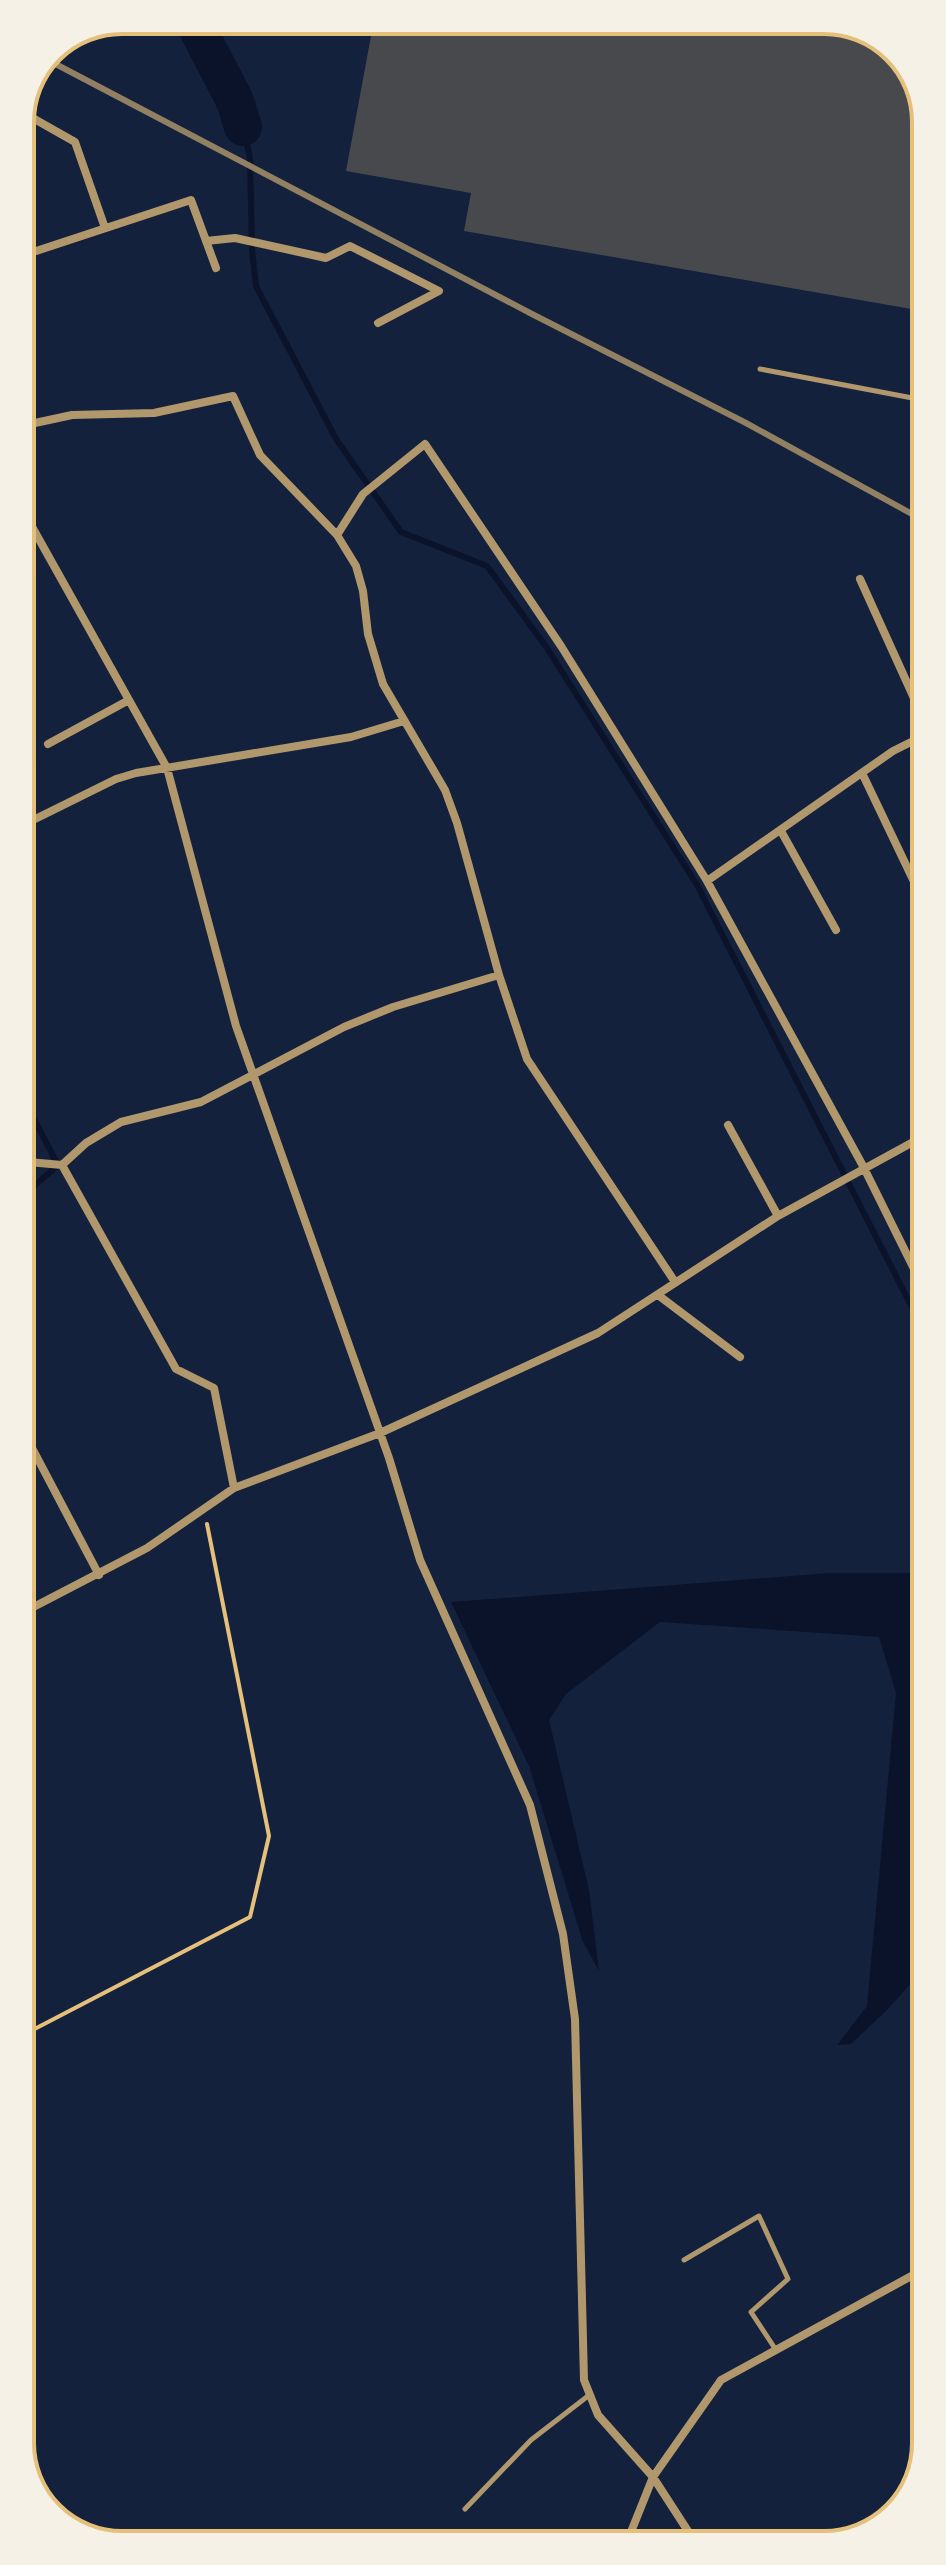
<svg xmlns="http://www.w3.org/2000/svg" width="946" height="2565" viewBox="0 0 946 2565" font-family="'PT Sans',sans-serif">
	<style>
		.water { fill: #0b132b }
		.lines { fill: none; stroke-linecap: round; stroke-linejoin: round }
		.stream { stroke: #0b132b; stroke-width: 6 }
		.river { stroke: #0b132b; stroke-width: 38 }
		.building { fill: #48494c }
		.path { stroke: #e5c07b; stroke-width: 4 }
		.service { stroke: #b1986c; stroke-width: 5 }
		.minor { stroke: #b1986c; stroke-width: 8 }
		.rail { stroke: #918062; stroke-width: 6 }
		.rim { fill: none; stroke: #e5c07b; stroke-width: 4 }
	</style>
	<rect width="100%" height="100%" fill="#14213d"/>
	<path class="water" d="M829,1573H925V1948L914,1980L888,2009L851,2044L837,2045L867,2006L896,1693L879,1637L660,1622L566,1694L549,1720L589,1890L599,1971L583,1942L529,1766L451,1602Z"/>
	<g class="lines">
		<path class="stream" d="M243,127L250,158L252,250L256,286L336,439L401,532L487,566L547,648L697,885L924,1331
			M22,1096L58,1165L22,1197"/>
		<path class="river" d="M193,20L235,101L243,127"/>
	</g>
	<path class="building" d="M374,20H831L887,41L922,95L923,311L464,231L471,193L346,171Z"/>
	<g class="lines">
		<path class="path" d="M23,2035L250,1917L269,1836L207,1524"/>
		<path class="service" d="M760,369L923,400
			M684,2260L759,2216L788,2279L751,2312L776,2350
			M465,2509L531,2440L588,2396
			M447,2537L450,2543"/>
		<path class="minor" d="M22,112L75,142L105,228
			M20,230L30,253L191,200L216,268
			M206,241L235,238L326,258L350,246L439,291L378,323
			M21,426L72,415L154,413L233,396L260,455L337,535L356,566L363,591L368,634L383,684L445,790L457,823L499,975L527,1059L675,1282
			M21,507L167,768L236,1026L389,1458L420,1560L530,1805L563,1934L575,2019L584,2380L598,2415L653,2477L695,2542
			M337,535L363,494L425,444L561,646L707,881L863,1166L924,1289
			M860,579L923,718
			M48,744L129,700
			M862,773L918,890
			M21,826L116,779L136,773L351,737L404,721
			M781,831L836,930
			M707,881L893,751L923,736
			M728,1125L778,1216
			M22,1168L28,1162L62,1165
			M658,1295L740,1357
			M22,1429L99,1575
			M234,1488L214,1388L176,1369L62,1165L86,1143L121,1122L201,1102L344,1027L393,1007L499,975
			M22,1613L147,1548L234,1488L380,1433L598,1333L778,1216L924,1136
			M627,2542L653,2477L721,2380L926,2268"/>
		<path class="rail" d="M46,59L530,313L746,423L923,520"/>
	</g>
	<path d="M0 0H946V2565H0ZM122 34H824A88 88 0 0 1 912 122V2443A88 88 0 0 1 824 2531H122A88 88 0 0 1 34 2443V122A88 88 0 0 1 122 34Z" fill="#f6f1e7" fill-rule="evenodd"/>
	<path class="rim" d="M122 34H824A88 88 0 0 1 912 122V2443A88 88 0 0 1 824 2531H122A88 88 0 0 1 34 2443V122A88 88 0 0 1 122 34Z"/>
</svg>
